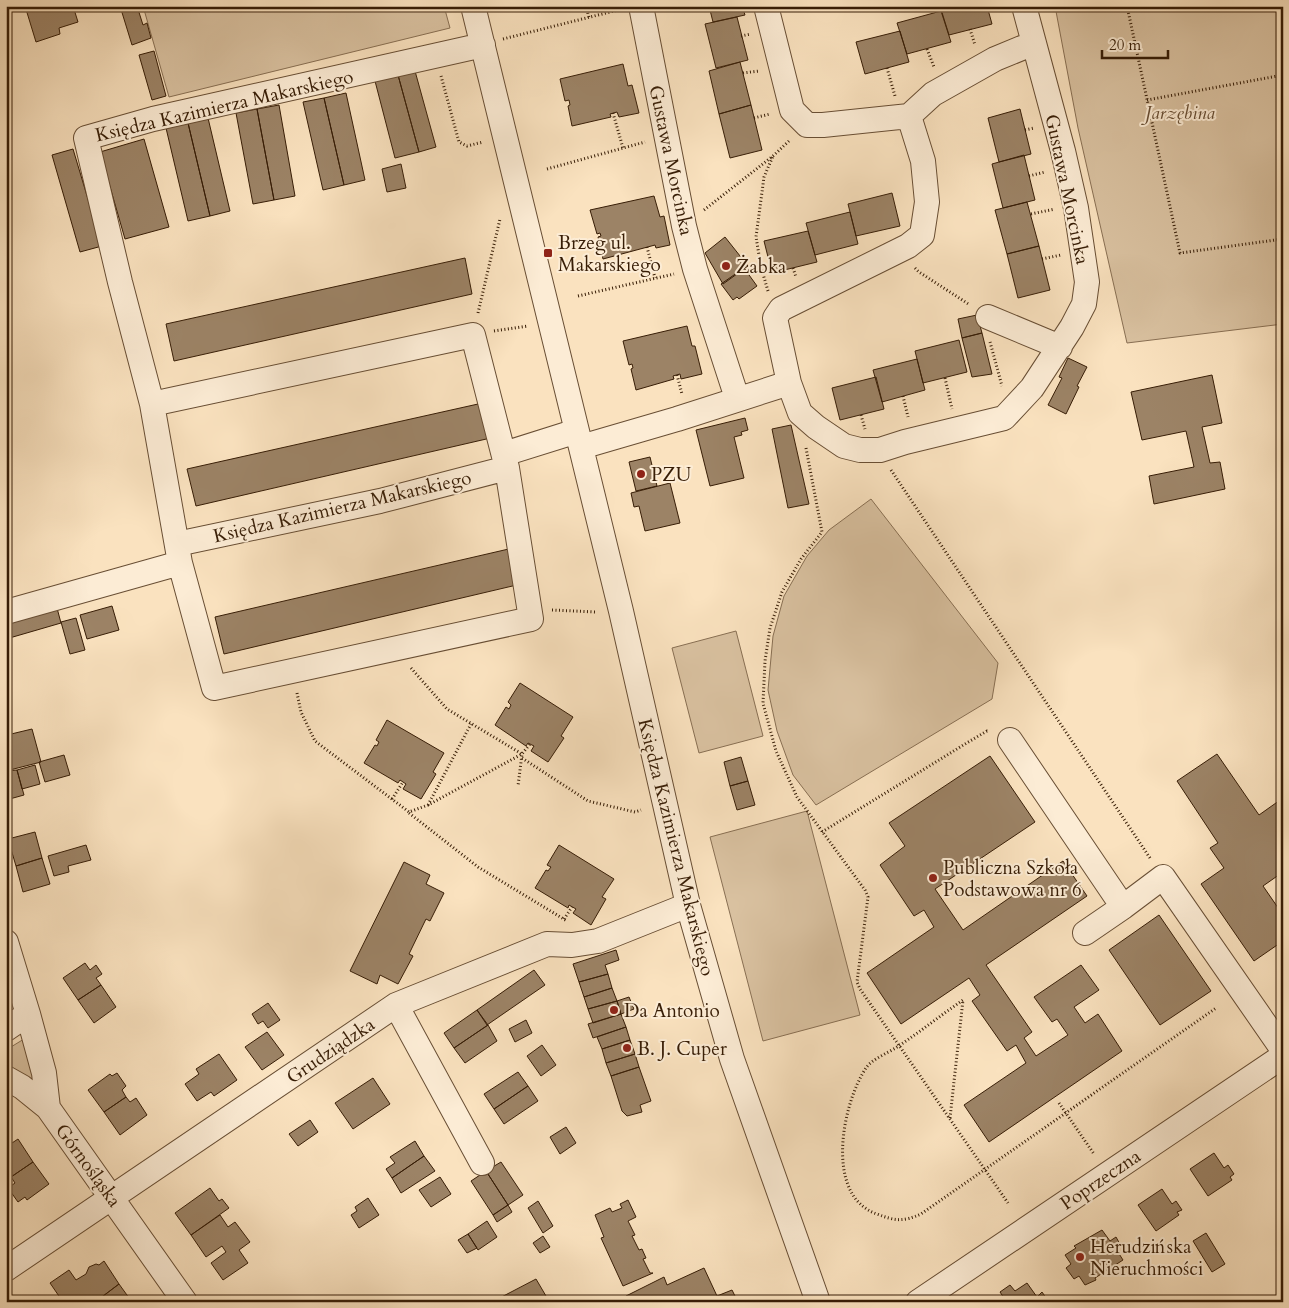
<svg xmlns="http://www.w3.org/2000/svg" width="1289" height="1308" viewBox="0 0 1289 1308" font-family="Cardo,serif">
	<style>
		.green { fill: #d9c1a0; stroke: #886f53 }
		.building { fill: #9c8366; stroke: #371d06 }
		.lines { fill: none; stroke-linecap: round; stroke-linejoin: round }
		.minor-casing { stroke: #684e34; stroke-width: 26 }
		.path { stroke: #371d06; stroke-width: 3; stroke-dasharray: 1 2.5; stroke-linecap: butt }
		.minor { stroke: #fcecd5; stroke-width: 24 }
		.poi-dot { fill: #8f2418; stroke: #fcecd5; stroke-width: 2 }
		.labels { text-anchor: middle; stroke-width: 4; stroke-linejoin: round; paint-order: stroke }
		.street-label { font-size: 19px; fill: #371d06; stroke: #fcecd5 }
		.park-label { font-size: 19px; font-style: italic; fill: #684e34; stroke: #fcecd5 }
		.poi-label { font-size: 19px; fill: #371d06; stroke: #fcecd5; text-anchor: start }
	</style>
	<rect width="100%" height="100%" fill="#fae2bf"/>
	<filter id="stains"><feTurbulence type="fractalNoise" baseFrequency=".004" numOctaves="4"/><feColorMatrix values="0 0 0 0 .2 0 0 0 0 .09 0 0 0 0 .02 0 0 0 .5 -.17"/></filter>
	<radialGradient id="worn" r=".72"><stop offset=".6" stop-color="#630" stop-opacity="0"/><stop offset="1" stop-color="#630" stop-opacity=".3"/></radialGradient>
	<path class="green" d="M143,6H444L450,28L169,97Z
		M1055,6H1283V324L1127,343L1078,128Z
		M871,499L998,663L992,699L816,805L793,775L777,731L768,690L773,636L784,596L807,556L829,530Z
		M736,631L763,736L699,753L672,648Z
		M807,811L860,1015L763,1041L710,837Z
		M24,1039L35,1079L31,1080L6,1064V1050Z"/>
	<path class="building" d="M25,6H73L78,22L59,28L60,34L36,42Z
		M120,6H137L143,25L147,23L151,38L132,45Z
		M709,6H742L745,15L713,22Z
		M940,6H987L992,24L949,35Z
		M941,11L951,42L907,54L897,23Z
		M737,17L748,60L716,68L705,24Z
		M900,31L909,62L865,74L856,42Z
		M154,51L166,96L152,100L139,55Z
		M740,62L751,105L719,114L709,71Z
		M623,64L628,86L632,85L639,113L619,117L617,112L610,114L611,117L572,126L568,106L570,105L569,100L565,101L560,79Z
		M415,71L436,147L419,152L398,75Z
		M398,75L419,152L395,158L375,81Z
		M346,93L365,180L344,185L324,98Z
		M324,98L344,185L323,190L303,102Z
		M279,105L295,196L274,200L257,109Z
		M751,105L762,150L730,158L719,114Z
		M257,109L274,200L253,204L236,113Z
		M1020,109L1031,154L999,162L988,118Z
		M208,118L230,211L210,216L188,123Z
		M188,123L210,216L188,221L166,128Z
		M144,139L169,227L125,239L100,152Z
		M73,149L102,246L80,252L52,155Z
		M1024,155L1035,200L1003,208L992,164Z
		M401,164L406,188L387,192L382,169Z
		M892,193L900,226L856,236L848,204Z
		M654,196L660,217L664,216L670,245L656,248L655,245L603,259L598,237L601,236L600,233L597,234L590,210Z
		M1027,202L1039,246L1007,254L995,210Z
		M850,212L858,244L815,255L806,223Z
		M808,231L817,262L772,273L764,241Z
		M725,237L748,266L723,284L705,253Z
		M1039,246L1050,290L1018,298L1007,254Z
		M465,258L472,294L174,361L166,324Z
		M744,268L757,286L739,299L737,297L733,300L721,284Z
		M977,315L982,333L962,338L958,319Z
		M687,326L692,346H695L702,374L681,379L680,374L673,376L674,379L636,390L631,369L633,368L632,364L629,365L623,341Z
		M982,333L992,374L972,377L962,338Z
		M959,340L967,372L923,383L915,351Z
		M1068,358L1087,367L1077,386L1079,387L1066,414L1048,405L1062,378L1059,377Z
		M917,359L925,390L882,402L873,370Z
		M1212,375L1222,423L1202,427L1210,463L1220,462L1225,489L1154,504L1149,476L1194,467L1186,431L1142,440L1131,392Z
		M876,377L884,409L840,420L832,388Z
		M487,402L495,437L196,506L187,469Z
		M745,418L748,430L741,432L742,435L734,437L744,478L710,486L696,430Z
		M791,425L809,504L788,508L772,429Z
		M650,457L657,486L636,491L629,462Z
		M670,483L680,523L645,531L639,506L634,507L631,493Z
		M513,548L521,584L224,654L215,617Z
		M112,606L119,630L87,639L80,615Z
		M57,608L61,623L6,639V623Z
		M76,618L85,650L70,654L61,622Z
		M520,683L573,717L561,736L564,738L548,762L531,751L534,746L528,743L526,746L495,725L506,707L509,709L511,705L508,702Z
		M387,720L444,753L433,772L436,774L421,799L403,789L406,784L400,780L398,783L364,763L375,745L377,746L379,742L376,740Z
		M32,729L41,762L6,771V743L9,742L7,735Z
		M1217,754L1259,815L1283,798V872L1263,886L1283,915V941L1254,961L1201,884L1224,868L1210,848L1218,843L1177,781Z
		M64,755L70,775L45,782L39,762Z
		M990,756L1035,822L935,889L963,930L1063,861L1087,896L986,965L1032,1032L1024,1038L1036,1056L1068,1035L1057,1019L1052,1022L1034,997L1081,965L1099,990L1074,1007L1085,1023L1098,1014L1122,1051L989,1142L964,1105L1026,1063L1016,1045L1007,1051L972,1001L980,995L969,978L901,1024L867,973L934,927L924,910L914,916L880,865L905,846L889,823Z
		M741,757L748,781L730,786L724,762Z
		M35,765L40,784L22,789L17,770Z
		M17,770L24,795L6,800V771Z
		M748,781L755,805L737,810L730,786Z
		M35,832L42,858L16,866L8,839Z
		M86,845L91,860L68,866L69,872L54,876L48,856Z
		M559,845L614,879L602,897L606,899L591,925L573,913L576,909L569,905L568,908L535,888L546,870L548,871L551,867L547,865Z
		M42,858L50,884L23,892L16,866Z
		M404,862L430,875L426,884L444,893L430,921L426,919L409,954L413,956L398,984L380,975L377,984L350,971Z
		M1159,915L1211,991L1160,1025L1109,950Z
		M616,950L619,960L605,965L608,974L579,982L573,964Z
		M85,963L90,970L96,965L102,974L96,978L101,985L78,1000L63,978Z
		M534,970L545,985L487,1025L477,1010Z
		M608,974L612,988L584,997L579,982Z
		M101,985L116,1007L94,1023L78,1000Z
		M612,988L617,1001L588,1009L584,997Z
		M629,997L634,1009L621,1014L617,1001Z
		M617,1001L621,1014L593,1023L588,1009Z
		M268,1003L280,1020L268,1028L263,1021L258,1024L252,1014Z
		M477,1010L488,1025L454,1048L444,1033Z
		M621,1014L626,1027L593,1038L588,1024Z
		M526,1020L532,1033L515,1042L509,1029Z
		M488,1025L497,1041L465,1063L454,1048Z
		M626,1027L630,1040L602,1049L597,1037Z
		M267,1032L284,1055L262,1070L245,1047Z
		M630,1040L635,1054L606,1063L602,1049Z
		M542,1045L556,1065L541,1076L527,1056Z
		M219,1054L237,1080L214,1096L211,1092L197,1101L185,1084L199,1074L196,1069Z
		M635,1054L639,1067L611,1076L606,1063Z
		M639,1067L651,1101L640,1105L642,1112L627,1116L622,1111L611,1076Z
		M518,1072L528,1086L494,1109L484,1094Z
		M117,1073L126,1086L122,1090L126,1097L104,1112L88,1090L110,1074L112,1076Z
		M373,1078L390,1104L353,1129L335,1103Z
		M528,1086L538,1101L504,1124L494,1109Z
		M126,1097L130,1102L136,1098L147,1115L120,1135L104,1112Z
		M310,1120L318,1132L298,1146L289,1134Z
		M566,1127L576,1143L560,1154L550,1137Z
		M18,1139L33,1162L11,1177L6,1171V1147Z
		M415,1141L424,1156L392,1178L386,1169L395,1163L390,1157Z
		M1214,1153L1224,1168L1228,1165L1234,1174L1230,1177L1232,1180L1208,1196L1190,1169Z
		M424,1156L435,1171L401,1193L392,1178Z
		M33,1162L49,1184L27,1200L25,1197L18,1202L8,1188L15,1183L11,1177Z
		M501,1162L523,1195L508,1205L486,1171Z
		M486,1171L508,1205L493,1215L471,1181Z
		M440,1177L451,1194L431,1207L419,1190Z
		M210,1188L219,1201L222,1199L229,1208L191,1235L175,1213Z
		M1162,1189L1172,1204L1176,1201L1182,1210L1177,1212L1179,1215L1156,1231L1138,1205Z
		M368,1198L379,1215L359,1228L351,1215L357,1211L355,1207Z
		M628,1200L636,1217L628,1221L635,1235L632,1236L639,1250L642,1249L646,1258L643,1259L650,1273H653L623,1286L601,1238L604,1237L595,1215L610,1208L612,1212L622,1208L620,1204Z
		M538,1201L553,1226L543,1233L528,1208Z
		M508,1205L512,1212L497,1222L493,1215Z
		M220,1215L228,1227L235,1222L250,1242L239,1250L248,1263L223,1280L211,1263L226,1252L222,1246L206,1257L191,1235Z
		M487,1221L497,1237L478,1250L468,1234Z
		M1102,1230L1110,1241L1116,1237L1121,1246L1116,1249L1123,1260L1095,1278L1096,1280L1085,1285L1079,1276L1074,1279L1066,1268L1071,1264L1065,1255L1076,1248L1074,1246Z
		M1206,1233L1225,1264L1212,1272L1193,1241Z
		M468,1234L477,1248L467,1253L458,1240Z
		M543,1236L550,1247L540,1253L533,1243Z
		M104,1261L119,1284L95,1302H63L50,1283L69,1270L76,1280L86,1274L89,1267L96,1264L99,1265Z
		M704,1268L717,1296L732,1290L738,1302H629L626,1296L664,1277L667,1285Z
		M536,1279L546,1296L535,1302H492Z
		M1027,1283L1037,1297L1042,1292L1049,1302H999L1004,1298L1000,1292L1010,1285L1015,1291Z
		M119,1284L132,1302H99L98,1300Z"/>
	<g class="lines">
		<g class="minor-casing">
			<path id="minor" d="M473,6L621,611L688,905L732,1059L818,1302
				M641,6L684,226L695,269L737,398
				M766,6L792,110L807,125H823L909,116L933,94L995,59L1034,43
				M909,116L923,161L927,202L922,235L908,246L781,309L775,318L789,383L800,413L816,427L844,446L860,450H880L905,442L1004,418L1032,388L1072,327L1084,304L1087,282L1076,208L1063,151L1024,6
				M988,317L1060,347
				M152,404L473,335L507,468L531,619L214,688L180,563L152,404L120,282L86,138L153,119L483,45
				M581,447L677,419L789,383
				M504,454L577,431
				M177,544L380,501L507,468
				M6,612L180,563
				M1010,740L1123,907
				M1085,933L1123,907L1163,877L1283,1050
				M6,942L28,1014L6,1029
				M396,1005L482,1163
				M28,1014L44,1073L48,1108L185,1302
				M6,1078L22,1087L48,1108
				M6,1269L396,1005L547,944L572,945L598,941L688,905
				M918,1302L1283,1056"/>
		</g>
		<path class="path" d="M586,6L589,18
			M1127,6L1180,253L1283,239
			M970,29L975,45
			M741,36L751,34
			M503,39L618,10
			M927,49L934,67
			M887,68L895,96
			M743,73L759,71
			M441,76L459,142L467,146L483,142
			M1147,100L1283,75
			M613,113L623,148
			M754,118L770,114
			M1025,130L1034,128
			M547,169L645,142
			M1029,176L1045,172
			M704,210L773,156L790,140
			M1031,214L1055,209
			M647,247L655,278
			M1042,259L1061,255
			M793,268L796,277
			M915,268L919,272L970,305
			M768,291L761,267L756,237L764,177L773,156
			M578,296L674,274
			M478,313L500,219
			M494,331L528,326
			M990,342L1002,386
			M677,375L682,394
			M945,378L952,409
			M903,396L908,417
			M861,415L865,429
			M806,448L822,532L801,559L782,592L770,628L765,661L763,703L776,751L797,797L865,890L868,897L857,982L860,989L1008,1203
			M891,470L1150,858
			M552,610L596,612
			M411,668L447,709L522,754L518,786
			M297,693L301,712L315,741L409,812L428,805L522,754L530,744
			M522,758L588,801L635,812L641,810
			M392,799L403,782
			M428,805L471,724
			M409,813L478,867L567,921
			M822,832L965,744L987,731L989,732
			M1283,885V887
			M564,919L572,907
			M1059,1103L1094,1154
			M950,1118L963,1000C941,1015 920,1032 897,1047C888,1053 872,1059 866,1068C842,1104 824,1196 877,1214C895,1221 903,1222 921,1214L1216,1008"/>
		<use href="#minor" class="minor"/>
	</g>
	<g class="poi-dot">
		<rect x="543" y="248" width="10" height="10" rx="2.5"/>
		<circle cx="726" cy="266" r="5"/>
		<circle cx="641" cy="474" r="5"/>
		<circle cx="933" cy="878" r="5"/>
		<circle cx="614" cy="1010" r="5"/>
		<circle cx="627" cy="1048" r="5"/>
		<circle cx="1080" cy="1257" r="5"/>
	</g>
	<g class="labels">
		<g class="street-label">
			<text transform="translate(224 105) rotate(-13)" y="7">Księdza Kazimierza Makarskiego</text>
			<text transform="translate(672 160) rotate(78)" y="7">Gustawa Morcinka</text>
			<text transform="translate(1068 189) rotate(78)" y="7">Gustawa Morcinka</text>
			<text transform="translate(342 506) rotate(-13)" y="7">Księdza Kazimierza Makarskiego</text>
			<text transform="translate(677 847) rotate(76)" y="7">Księdza Kazimierza Makarskiego</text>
			<text transform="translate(330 1050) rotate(-34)" y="7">Grudziądzka</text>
			<text transform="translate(89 1165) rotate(54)" y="7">Górnośląska</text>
			<text transform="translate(1100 1179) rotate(-34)" y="7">Poprzeczna</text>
		</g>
		<g class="park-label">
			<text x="1180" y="119">Jarzębina</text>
		</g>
		<g class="poi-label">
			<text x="558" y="249">Brzeg ul.<tspan x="558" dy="22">Makarskiego</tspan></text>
			<text x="736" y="273">Żabka</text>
			<text x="651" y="481">PZU</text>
			<text x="943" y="874">Publiczna Szkoła<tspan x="943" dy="22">Podstawowa nr 6</tspan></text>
			<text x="624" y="1017">Da Antonio</text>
			<text x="637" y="1055">B. J. Cuper</text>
			<text x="1090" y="1253">Herudzińska<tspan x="1090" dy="22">Nieruchmości</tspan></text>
		</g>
	</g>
	<rect width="1289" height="1308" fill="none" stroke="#fae2bf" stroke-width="25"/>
	<rect x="8" y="8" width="1274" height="1293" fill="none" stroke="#371d06" stroke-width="2.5"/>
	<rect x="12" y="12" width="1264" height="1283" fill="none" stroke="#371d06"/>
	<path d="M1102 50v8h66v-8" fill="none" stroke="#371d06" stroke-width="2.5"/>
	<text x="1109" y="50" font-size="15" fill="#371d06" stroke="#fcecd5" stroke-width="4" paint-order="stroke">20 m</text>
	<rect width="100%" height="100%" filter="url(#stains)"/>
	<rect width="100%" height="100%" fill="url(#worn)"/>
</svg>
